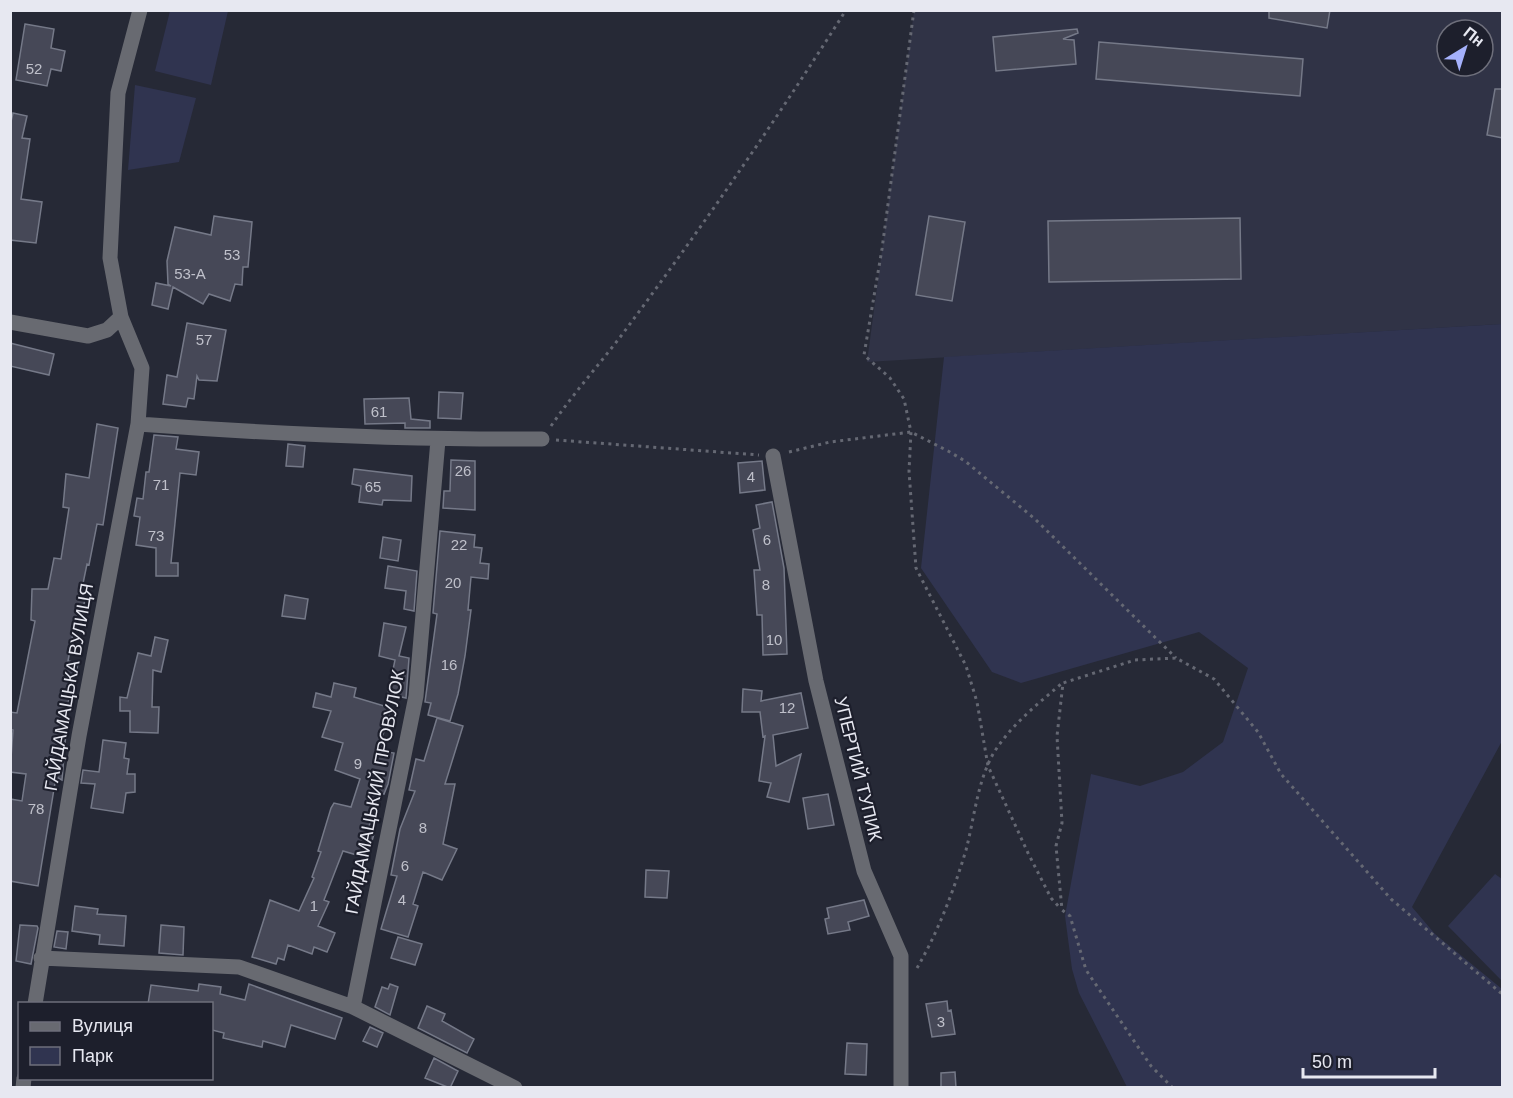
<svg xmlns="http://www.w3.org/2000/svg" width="1513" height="1098" viewBox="0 0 1513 1098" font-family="Helvetica,sans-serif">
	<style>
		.built { fill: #303346; fill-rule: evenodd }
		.green { fill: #303450 }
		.building { fill: #464857; stroke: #757988; stroke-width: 1.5 }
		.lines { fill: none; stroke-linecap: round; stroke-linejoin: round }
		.path { stroke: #656873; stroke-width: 3; stroke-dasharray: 3 4.5; stroke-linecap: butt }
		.minor { stroke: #686a71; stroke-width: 15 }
		.labels { text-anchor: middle; stroke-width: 4.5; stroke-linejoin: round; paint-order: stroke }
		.number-label { font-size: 15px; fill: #bfc0ca }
		.street-label { font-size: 18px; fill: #e7e8f1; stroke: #1d1f2c }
	</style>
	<rect width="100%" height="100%" fill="#262936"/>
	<path class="built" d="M914,11H1502V324L867,362ZM1447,30H1483V66H1447Z"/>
	<path class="green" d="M170,11H228L211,85L155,71Z
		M135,85L196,98L179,162L128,170Z
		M1502,324V741L1412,907L1435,934L1502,989V1087H1127L1079,993L1072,969L1065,916L1091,774L1140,786L1183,772L1223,742L1248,668L1199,632L1021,683L992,672L921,568L944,357Z
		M1495,874L1502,879V981L1448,926Z"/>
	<path class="building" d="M1269,10H1330L1327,28L1269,18Z
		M25,24L54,29L51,48L65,51L61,71L51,69L47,86L16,80Z
		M1077,29L1078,33L1063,39L1074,40L1076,64L996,71L993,37Z
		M1099,42L1303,59L1300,96L1096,79Z
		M1495,89H1503V138L1487,135Z
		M13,113L27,116L22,138L30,139L21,199L42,202L36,243L10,240V126Z
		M214,216L252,222L248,267H243L242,285L235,284L230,301L209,294L203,304L173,287L168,309L152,305L156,283L171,286L168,284L167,261L175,227L211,235Z
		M929,216L965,222L952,301L916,295Z
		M1240,218L1241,279L1049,282L1048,221Z
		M187,323L226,330L217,381L199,380L197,376L194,399L188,398L186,407L163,404L167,375L177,377Z
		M10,343L54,354L49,375L10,366Z
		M439,392L463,393L461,419L438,418Z
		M409,398L411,419L430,421V428H405V423L365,424L364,399Z
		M97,424L118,428L103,525L97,524L89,565L87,564L80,598L85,599L81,619L76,618L68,661L78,663L74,684H70L62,780L56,777L38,886L10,881V799L22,801L26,774L10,772L13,730L10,729V712L17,713L35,621L31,620L32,589H48L54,558L61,559L69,508L63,507L66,474L89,478Z
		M154,435L178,437L176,449L199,452L196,475L180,473L171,563H178V576H156V548L136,545L140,517L134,516L137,498L143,499L146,472H149Z
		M288,444L305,446L303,467L286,466Z
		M451,460L475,461V510L443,508L444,491H450Z
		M762,461L765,490L740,493L738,463Z
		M354,469L412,476L411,501L383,500L382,505L359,502L361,486L352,484Z
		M772,502L784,568L787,654L763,655L762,615H757L754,570H760L753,530L760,528L756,505Z
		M440,531L475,535L474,547L482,548L480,563L489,564L488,579L471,577L468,610H471L465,656L458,694L450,721L428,715L431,703L425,702L437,614L433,613Z
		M383,537L401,540L398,561L380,558Z
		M388,566L417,571L414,611L404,609L406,591L385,588Z
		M285,595L308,599L305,619L282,616Z
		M384,623L406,627L399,656L409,658L406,698L388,694L395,660L379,656Z
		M155,637L168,640L161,672L153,670L152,707H159L158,733L130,732V711H120V697L127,698L138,653L151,656Z
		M334,683L356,688L354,697L391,708L382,738L386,740L381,751L394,753L388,784L384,794L380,793L367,832L374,834L367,858L343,851L324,900L329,902L318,926L335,933L327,952L314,947L312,954L288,945L284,960L278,958L276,964L252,957L270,900L299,911L314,878L312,877L321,852L318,851L331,808L334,803L351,807L360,779L335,770L343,743L322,737L331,711L313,707L316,693L331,697Z
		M743,689L762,691L761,701L801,693L808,728L773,735L776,766L801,754L789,802L767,797L771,783L759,781L765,736L763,737L760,712H742Z
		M437,718L463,726L445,784H455L443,844L457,849L442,880L423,872L413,904L418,906L408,937L381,929L397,876L391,875L400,829L415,791L409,790L416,759L424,761Z
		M103,740L126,743L124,758L129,759L127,774H135V792L126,793L123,813L91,808L95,784L81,783L83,770L99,772Z
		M828,794L834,825L808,829L803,798Z
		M646,870L669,871L667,898L645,897Z
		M864,900L869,916L848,922L850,930L828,934L825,919L829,918L827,908Z
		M75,906L98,909L97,914L126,916L124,946L99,944L100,935L72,931Z
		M20,925L37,926L38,928L31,964L16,961Z
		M161,925L184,927L183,955L159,953Z
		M57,931L68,932L66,949L54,947Z
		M398,937L422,944L415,965L391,958Z
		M199,984L221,987L220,994L245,1000L249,984L342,1018L335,1039L291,1025L285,1047L263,1041L262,1047L223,1038L224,1033L212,1030V1004H148L151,985L198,991Z
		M390,984L398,987L390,1015L375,1007L382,987L388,989Z
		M947,1001L948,1011L951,1010L955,1034L932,1037L926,1004Z
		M427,1006L445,1014L442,1021L474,1039L467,1053L418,1028Z
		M370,1027L383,1033L377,1047L363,1041Z
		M847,1043L867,1044L866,1075L845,1074Z
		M434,1058L458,1071L450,1088L425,1078Z
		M955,1072L956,1088H941V1073Z"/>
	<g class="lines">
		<path class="path" d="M914,10L882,249L864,355L890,378L904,399L911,432L909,471L916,568L966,666L977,702L988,766L1028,853L1051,898L1061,909
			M551,426C573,394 598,366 621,336C700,230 775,122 846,10
			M556,440L759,455
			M789,452L830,442L911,432L948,451L965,461L1035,519L1176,658
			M917,968C938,932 954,890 966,850C975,816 978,773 999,745C1016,721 1039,703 1061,684
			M1173,1088L1151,1066L1086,970L1070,916L1062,910L1056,846L1062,823L1057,736L1063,683L1135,660L1176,658L1214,679L1258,732L1281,774L1391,899L1502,994"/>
		<path class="minor" d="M10,322L88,336L107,330L121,317
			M138,424C273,434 407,440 542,439
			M773,456L816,681L864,871L901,956V1088
			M41,958L239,967L353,1007L515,1088
			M35,1004L79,736L138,424L142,368L121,317L110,258L118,93L140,10
			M353,1007L416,696L438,440
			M23,1088L24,1078"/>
	</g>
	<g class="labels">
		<g class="number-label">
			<text x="34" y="74">52</text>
			<text x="232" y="260">53</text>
			<text x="190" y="279">53-А</text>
			<text x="204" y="345">57</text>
			<text x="379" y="417">61</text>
			<text x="463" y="476">26</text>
			<text x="751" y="482">4</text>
			<text x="161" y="490">71</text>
			<text x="373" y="492">65</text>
			<text x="156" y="541">73</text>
			<text x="767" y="545">6</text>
			<text x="459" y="550">22</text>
			<text x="453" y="588">20</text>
			<text x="766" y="590">8</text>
			<text x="774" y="645">10</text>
			<text x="449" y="670">16</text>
			<text x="787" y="713">12</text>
			<text x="358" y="769">9</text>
			<text x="36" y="814">78</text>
			<text x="423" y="833">8</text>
			<text x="405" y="871">6</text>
			<text x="402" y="905">4</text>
			<text x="314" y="911">1</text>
			<text x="941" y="1027">3</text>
		</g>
		<g class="street-label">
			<text transform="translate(69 687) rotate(-80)" y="6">ГАЙДАМАЦЬКА ВУЛИЦЯ</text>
			<text transform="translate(858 769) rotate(76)" y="6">УПЕРТИЙ ТУПИК</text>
			<text transform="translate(375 792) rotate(-79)" y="6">ГАЙДАМАЦЬКИЙ ПРОВУЛОК</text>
		</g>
	</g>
	<rect width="1513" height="1098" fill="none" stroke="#e7e8f1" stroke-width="24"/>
	<rect x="18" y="1002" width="195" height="78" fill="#1d1f2c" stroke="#6e6f7b" stroke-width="1.5"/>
	<rect x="30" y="1022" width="30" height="9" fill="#686a71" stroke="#6e6f7b" stroke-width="1.5"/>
	<text x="72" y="1032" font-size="18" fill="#e7e8f1">Вулиця</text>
	<rect x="30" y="1047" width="30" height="18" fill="#303450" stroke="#6e6f7b" stroke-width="1.5"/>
	<text x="72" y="1062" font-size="18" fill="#e7e8f1">Парк</text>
	<g transform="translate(1465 48) rotate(38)"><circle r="28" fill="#1d1f2c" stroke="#6e6f7b" stroke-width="1.5"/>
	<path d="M0-4.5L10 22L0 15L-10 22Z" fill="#a5b1fc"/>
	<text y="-9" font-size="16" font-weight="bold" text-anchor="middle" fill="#e7e8f1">Пн</text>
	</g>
	<path d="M1303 1068v9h132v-9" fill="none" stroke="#e7e8f1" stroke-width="3"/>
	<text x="1312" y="1068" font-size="18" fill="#e7e8f1" stroke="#1d1f2c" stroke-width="4.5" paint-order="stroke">50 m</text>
</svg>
